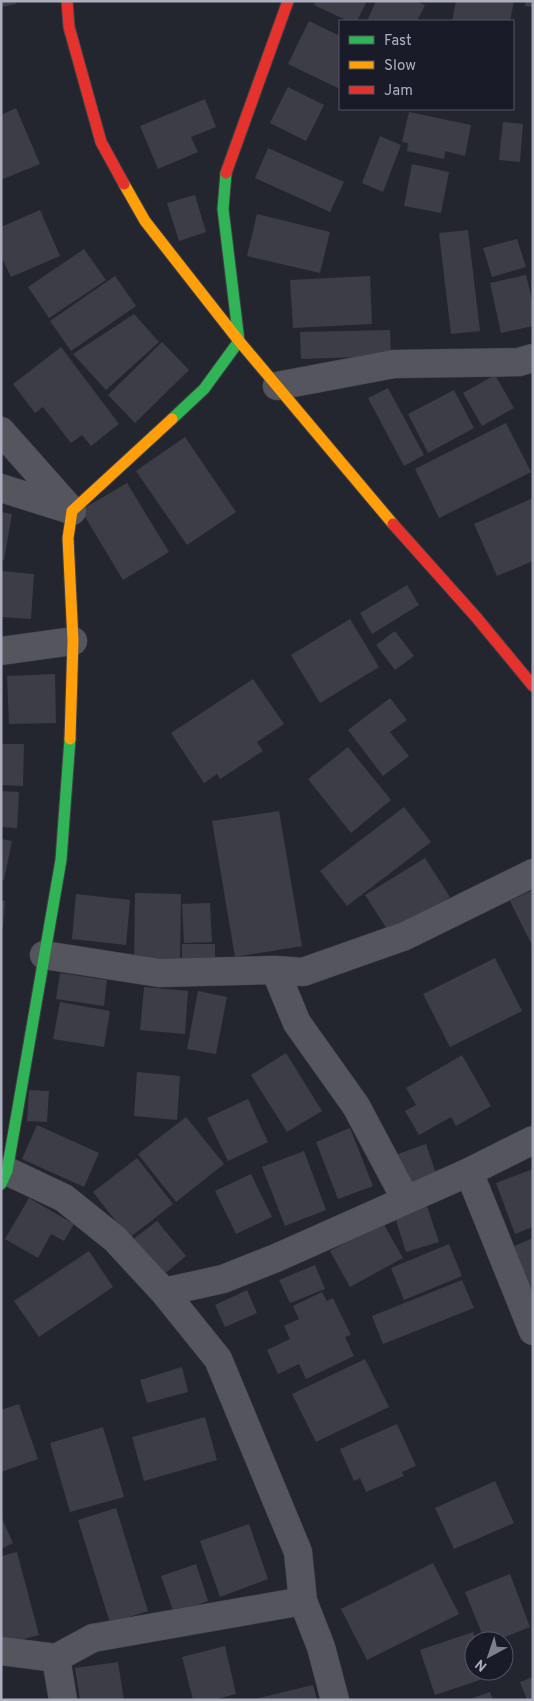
<svg xmlns="http://www.w3.org/2000/svg" width="534" height="1701" viewBox="0 0 534 1701" font-family="Overpass,sans-serif">
	<style>
		.building { fill: #3c3d46 }
		.lines { fill: none; stroke-linecap: round; stroke-linejoin: round }
		.street-casing { stroke: #404148; stroke-width: 29 }
		.fast-casing { stroke: #404148; stroke-width: 13 }
		.slow-casing { stroke: #404148; stroke-width: 13 }
		.jam-casing { stroke: #404148; stroke-width: 13 }
		.street { stroke: #54555d; stroke-width: 28 }
		.fast { stroke: #30b455; stroke-width: 11 }
		.slow { stroke: #ff9f0a; stroke-width: 11 }
		.jam { stroke: #e5322d; stroke-width: 11 }
	</style>
	<rect width="100%" height="100%" fill="#24262f"/>
	<path class="building" d="M1,1H15L16,4L1,7Z
		M316,1H367L357,21H348L314,5Z
		M376,1H416L425,5L417,21H367Z
		M456,1H514L510,21H452Z
		M526,1H533V7L525,6Z
		M309,21L340,36V89L288,64Z
		M288,87L324,105L306,141L270,123Z
		M205,99L216,127L191,137L198,152L158,169L140,126Z
		M16,108L40,164L1,180V115Z
		M409,112L471,125L465,156L445,151L444,159L407,151L408,143L402,142Z
		M503,122L523,124L520,162L499,160Z
		M380,136L401,145L383,192L362,183Z
		M268,148L344,182L330,212L255,178Z
		M412,164L449,172L441,213L404,206Z
		M195,195L206,232L179,241L167,203Z
		M40,210L60,256L11,277L1,256V227Z
		M257,214L330,232L320,273L247,256Z
		M468,230L480,331L451,334L439,233Z
		M517,239L526,267L492,277L483,248Z
		M84,249L106,280L49,318L28,287Z
		M526,275L533,304V326L501,333L490,283Z
		M115,276L136,306L71,351L50,321Z
		M370,276L372,324L293,328L290,280Z
		M134,314L159,342L106,390L73,354Z
		M390,330L391,356L301,359L300,332Z
		M162,342L189,370L135,423L108,395Z
		M61,347L119,424L91,446L82,435L71,443L43,407L35,413L13,384Z
		M495,375L514,408L482,426L463,393Z
		M388,388L424,455L404,466L368,398Z
		M454,390L474,428L428,453L408,414Z
		M506,423L531,472L439,518L415,469Z
		M185,437L236,512L187,545L136,471Z
		M127,483L169,552L123,580L81,510Z
		M533,498V561L497,576L474,524Z
		M1,512L12,514L4,560H1Z
		M1,571L34,574L31,619L1,617Z
		M407,585L419,605L372,634L360,613Z
		M350,619L379,667L320,703L291,655Z
		M395,631L414,656L395,670L376,645Z
		M55,674L56,723L9,724L7,676Z
		M253,679L284,724L257,742L263,751L220,779L217,774L204,783L171,733Z
		M390,698L407,720L390,732L409,756L383,776L348,730Z
		M1,744H24L23,786L1,785Z
		M348,747L391,800L351,833L308,779Z
		M1,791L19,792L17,828L1,827Z
		M404,807L431,842L347,906L320,871Z
		M279,811L302,946L235,957L212,821Z
		M1,839L12,841L4,880H1Z
		M425,858L450,897L391,935L365,895Z
		M533,890V947L510,901Z
		M135,893L181,894L180,963L134,961Z
		M76,894L130,900L126,945L72,939Z
		M1,900L5,901L3,928H1Z
		M210,903L212,942L184,943L182,904Z
		M182,944H215V963L182,962Z
		M495,958L522,1011L450,1047L423,994Z
		M60,973L107,980L104,1006L56,999Z
		M144,987L188,991L185,1034L140,1030Z
		M198,991L227,997L216,1054L187,1049Z
		M60,1002L110,1011L104,1047L53,1039Z
		M286,1053L322,1111L287,1132L251,1075Z
		M462,1055L491,1106L456,1126L451,1117L419,1135L405,1111L416,1105L406,1088Z
		M137,1072L180,1076L177,1120L134,1116Z
		M29,1090L49,1091L47,1122L27,1121Z
		M248,1099L268,1142L228,1161L207,1118Z
		M186,1117L224,1164L176,1202L138,1154Z
		M37,1125L99,1153L84,1187L22,1159Z
		M350,1128L373,1186L338,1199L316,1142Z
		M426,1144L437,1177L409,1187L398,1154Z
		M304,1151L326,1210L285,1226L262,1167Z
		M137,1158L173,1204L129,1238L93,1192Z
		M533,1169V1227L515,1234L496,1183Z
		M251,1174L272,1217L236,1234L215,1191Z
		M29,1198L74,1224L64,1241L51,1234L38,1258L5,1239Z
		M426,1203L439,1242L406,1252L394,1214Z
		M157,1221L186,1256L157,1280L127,1244Z
		M383,1223L403,1258L350,1287L330,1251Z
		M533,1238V1290L524,1294L505,1250Z
		M449,1244L462,1276L404,1300L391,1268Z
		M89,1251L113,1287L39,1337L14,1301Z
		M315,1265L325,1289L290,1303L279,1280Z
		M462,1280L474,1308L383,1344L372,1316Z
		M247,1290L257,1313L225,1327L215,1305Z
		M322,1292L327,1301L333,1298L351,1335L345,1337L354,1356L306,1379L299,1364L278,1374L267,1350L290,1339L284,1326L299,1319L293,1306Z
		M365,1359L389,1407L316,1442L292,1394Z
		M182,1367L188,1392L147,1403L140,1380Z
		M19,1404L38,1459L1,1472V1410Z
		M205,1417L217,1460L144,1481L132,1437Z
		M397,1424L416,1466L402,1472L404,1476L366,1492L360,1478L354,1481L340,1449Z
		M103,1427L124,1497L70,1512L50,1443Z
		M495,1481L514,1523L454,1549L435,1508Z
		M116,1508L148,1611L110,1623L78,1520Z
		M1,1516L13,1543L1,1549Z
		M249,1524L268,1579L220,1597L200,1541Z
		M17,1552L39,1635L1,1645V1556Z
		M433,1563L459,1614L367,1660L341,1609Z
		M196,1564L208,1601L174,1613L161,1576Z
		M510,1574L530,1627L495,1641H485L465,1592Z
		M473,1632L476,1641H474V1671H487L489,1677L435,1695L420,1650Z
		M225,1646L236,1694L213,1700H193L182,1657Z
		M118,1662L124,1700H80L75,1668Z
		M533,1677V1700H527L520,1682Z
		M313,1685L317,1700H255V1699Z
		M490,1692L493,1700H470V1699Z"/>
	<g class="lines">
		<g class="street-casing">
			<path id="street" d="M277,386L394,364L519,362L533,358
				M1,431L72,511
				M1,488L71,510
				M1,651L73,641
				M44,955L159,973L275,970L303,972L405,936L533,873
				M275,970L297,1023L356,1106L406,1200
				M7,1171L64,1198L115,1239L164,1292L218,1359L298,1552L303,1601L321,1647L335,1700
				M469,1172L533,1331
				M164,1292L223,1279L276,1258L469,1172L533,1140
				M1,1651L56,1658L93,1638L303,1601
				M56,1658L63,1700"/>
		</g>
		<g class="fast-casing">
			<path id="fast" d="M172,419L204,389L239,341L223,209L226,173
				M1,1184L7,1171L61,860L70,739"/>
		</g>
		<g class="slow-casing">
			<path id="slow" d="M124,184L145,221L239,341L393,524
				M70,739L73,641L68,538L72,511L172,419"/>
		</g>
		<g class="jam-casing">
			<path id="jam" d="M67,1L69,27L101,142L124,184
				M226,173L288,1
				M393,524L476,617L533,686"/>
		</g>
		<use href="#street" class="street"/>
		<use href="#fast" class="fast"/>
		<use href="#slow" class="slow"/>
		<use href="#jam" class="jam"/>
	</g>
	<rect width="534" height="1701" fill="none" stroke="#adafc1" stroke-width="5"/>
	<rect x="339" y="20" width="175" height="90" fill="#191b28" stroke="#545665"/>
	<rect x="349" y="36" width="25" height="8" fill="#30b455" stroke="#545665"/>
	<text x="384" y="45" font-size="15" fill="#adafc1">Fast</text>
	<rect x="349" y="61" width="25" height="8" fill="#ff9f0a" stroke="#545665"/>
	<text x="384" y="70" font-size="15" fill="#adafc1">Slow</text>
	<rect x="349" y="86" width="25" height="8" fill="#e5322d" stroke="#545665"/>
	<text x="384" y="95" font-size="15" fill="#adafc1">Jam</text>
	<g transform="translate(489 1656) rotate(220)"><circle r="24" fill="#191b28" stroke="#545665"/>
	<path d="M0-4L9 19L0 12L-9 19Z" fill="#7d7f8e"/>
	<text y="-8" font-size="14" font-weight="bold" text-anchor="middle" fill="#adafc1">N</text>
	</g>
</svg>
